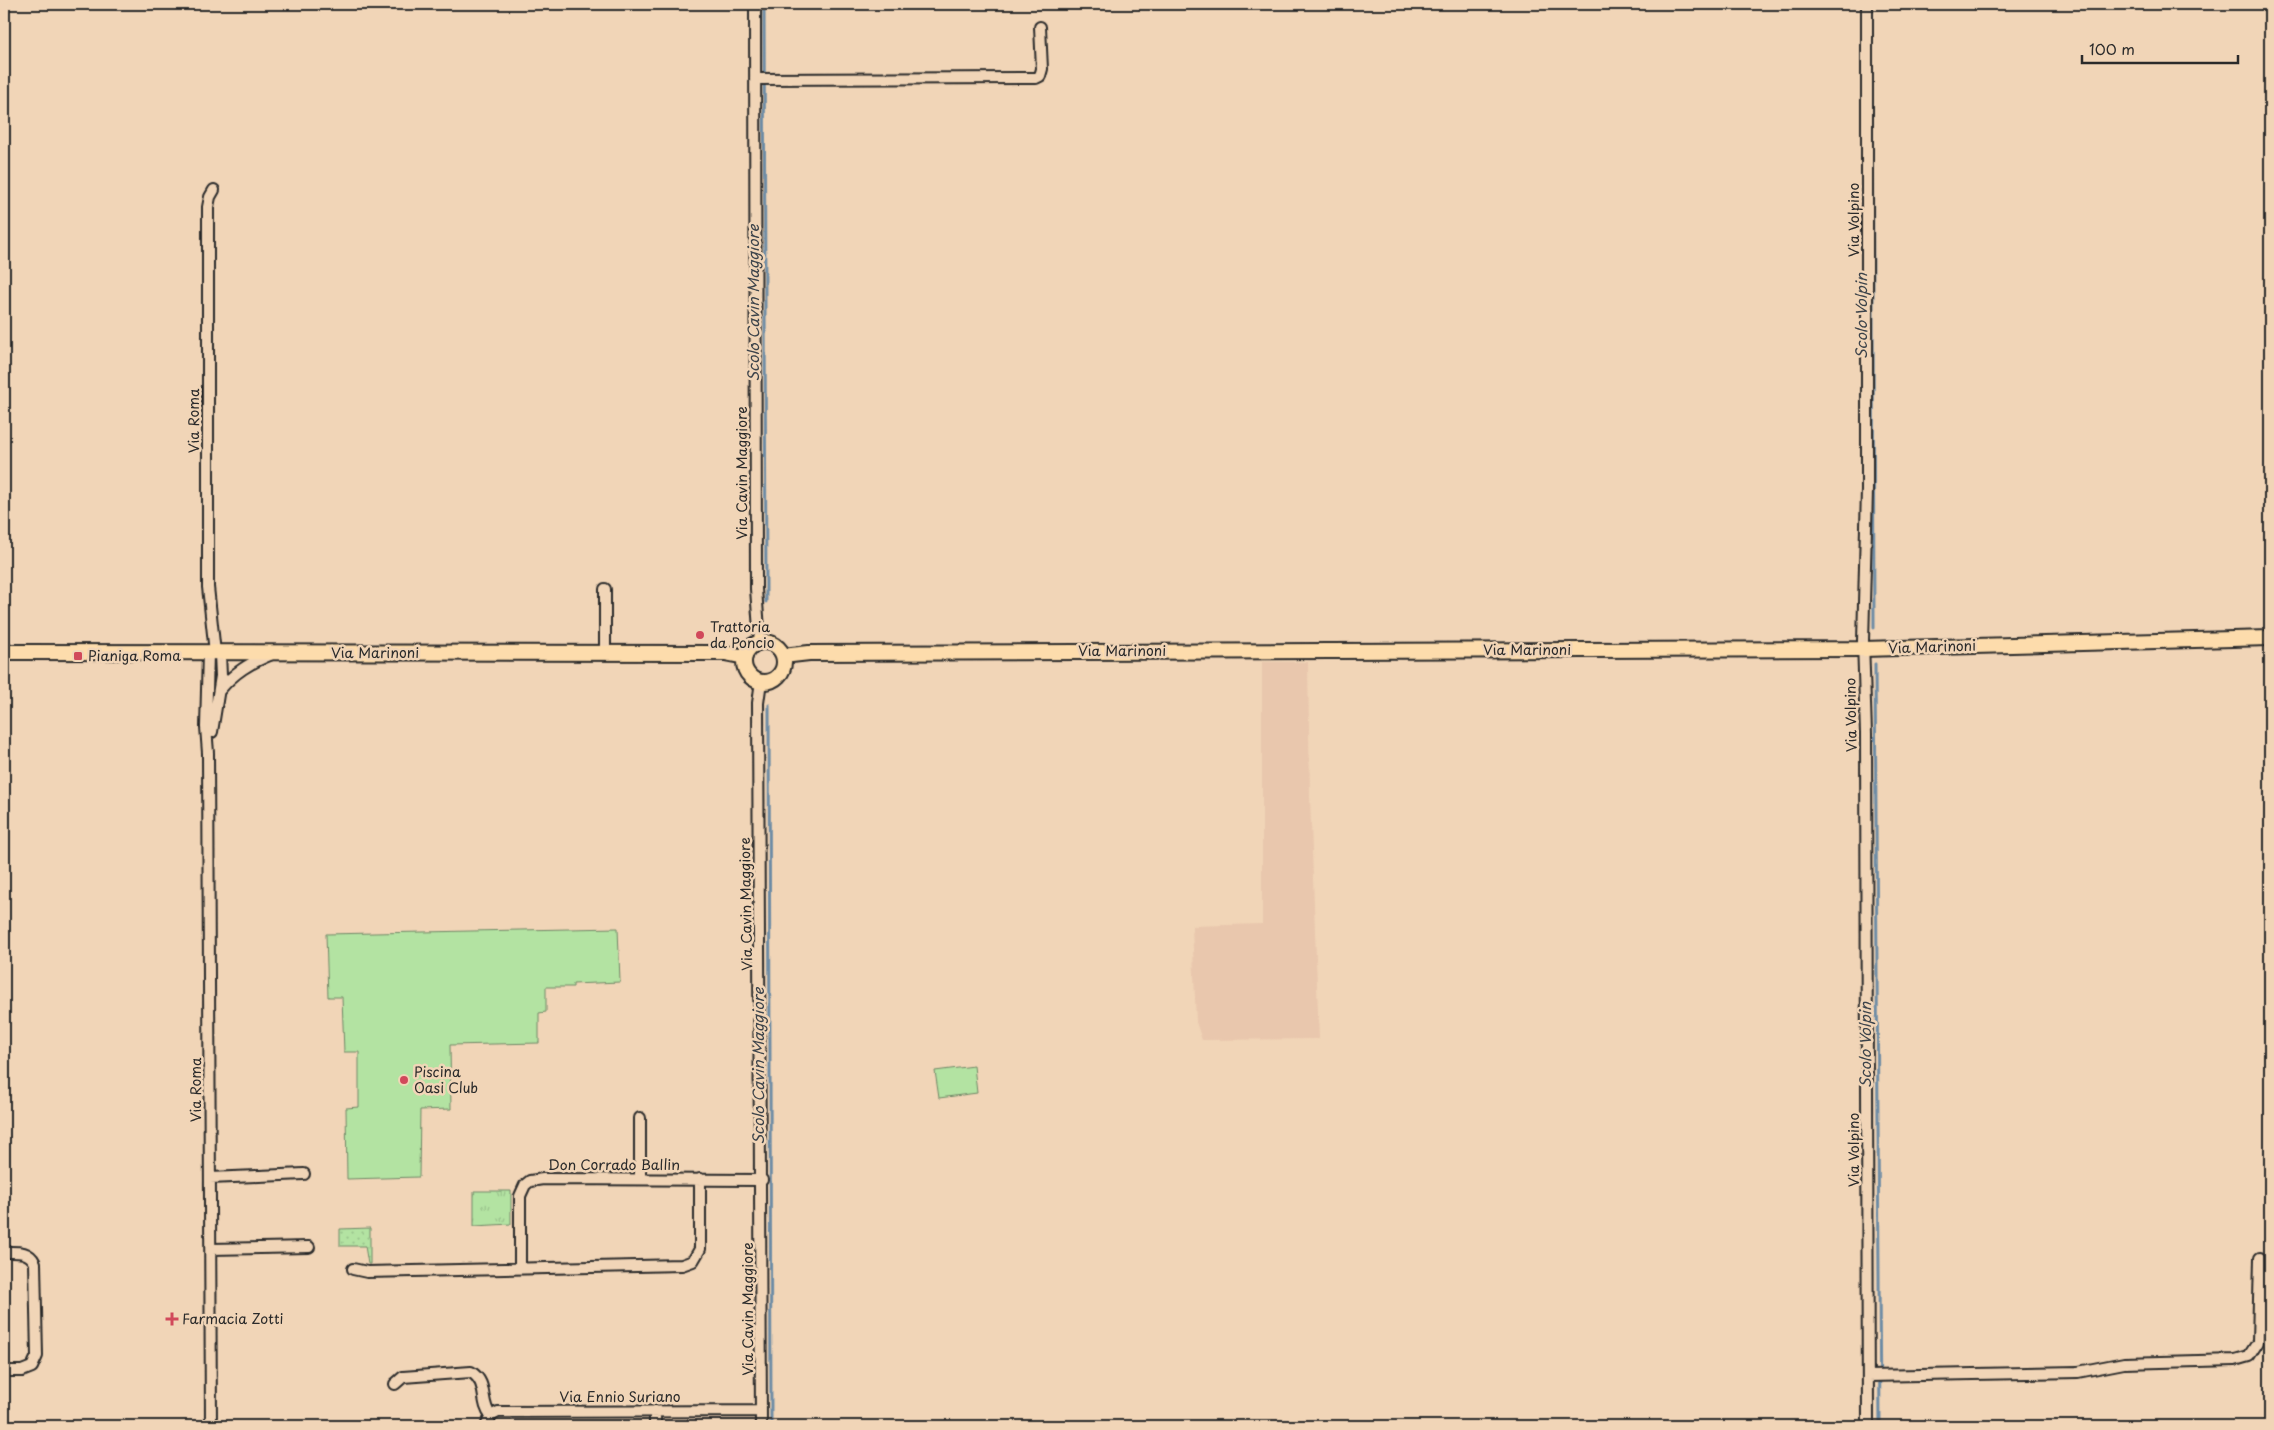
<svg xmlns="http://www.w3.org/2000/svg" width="2274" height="1430" viewBox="0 0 2274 1430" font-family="'Playpen Sans',sans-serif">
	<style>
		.built { fill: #e9c7ad }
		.grass { fill: url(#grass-dots); stroke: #6f8766 }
		.park { fill: url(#park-tufts); stroke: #6f8766 }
		.pitch { fill: #b3e3a2; stroke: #6f8766 }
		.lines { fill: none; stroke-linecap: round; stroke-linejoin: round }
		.stream { stroke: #6e8ca5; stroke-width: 3 }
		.minor-casing { stroke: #2b2b2b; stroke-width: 14 }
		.major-casing { stroke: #2b2b2b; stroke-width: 18 }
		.minor { stroke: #f1d5b7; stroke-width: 10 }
		.major { stroke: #fddcac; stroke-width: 14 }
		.poi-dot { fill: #d1495b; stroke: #f1d5b7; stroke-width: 2 }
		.labels { text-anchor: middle; stroke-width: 5; stroke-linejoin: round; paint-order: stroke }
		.street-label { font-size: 14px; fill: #2b2b2b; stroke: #f1d5b7 }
		.poi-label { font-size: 14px; fill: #2b2b2b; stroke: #f1d5b7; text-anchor: start }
		.water-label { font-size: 15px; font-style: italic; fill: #3c434a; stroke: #f1d5b7 }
	</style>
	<defs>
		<pattern id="grass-dots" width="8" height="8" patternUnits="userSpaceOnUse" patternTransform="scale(1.25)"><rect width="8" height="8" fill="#b3e3a2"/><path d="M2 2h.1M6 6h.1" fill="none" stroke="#9ac38c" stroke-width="1.8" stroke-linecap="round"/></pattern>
		<pattern id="park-tufts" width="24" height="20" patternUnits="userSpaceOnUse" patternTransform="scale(1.25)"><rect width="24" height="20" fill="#b3e3a2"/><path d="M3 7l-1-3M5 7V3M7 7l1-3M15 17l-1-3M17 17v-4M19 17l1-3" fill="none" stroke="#9ac38c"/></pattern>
	</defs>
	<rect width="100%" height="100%" fill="#f1d5b7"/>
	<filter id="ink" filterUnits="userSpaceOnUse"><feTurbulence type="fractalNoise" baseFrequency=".02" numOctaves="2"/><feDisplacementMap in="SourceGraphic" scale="10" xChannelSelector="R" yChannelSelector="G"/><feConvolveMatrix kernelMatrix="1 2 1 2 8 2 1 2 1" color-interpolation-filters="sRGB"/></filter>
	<g filter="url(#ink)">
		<path class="built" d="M1262,662H1308L1310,797L1319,1039L1202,1040L1196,1022L1192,926L1262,924Z"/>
		<path class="grass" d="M370,1228V1264H368L365,1246H340V1229Z"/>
		<path class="park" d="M474,1191H511V1224L474,1226Z"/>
		<path class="pitch" d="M618,928L620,982L573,984V987H546V1012L539,1013V1043L450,1045L451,1109L420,1110L419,1177L347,1179L346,1108L359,1107V1052H344L342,997H328L326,934Z
			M974,1066L977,1093L939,1098L935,1071Z"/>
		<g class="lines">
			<path class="stream" d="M764,4L766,602
				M1872,4L1874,628
				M1875,664L1880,1426
				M769,705L771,1426"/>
			<g class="minor-casing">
				<path id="minor" d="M755,4L756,589L760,643
					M1867,4V490L1863,641L1866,734L1868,1426
					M755,79L1036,78L1040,76L1042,69L1040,27
					M214,190L210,197L208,207V587L215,653
					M605,589V652
					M208,653L206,727L208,753L211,1426
					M761,681L758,703L761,1426
					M219,691C234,672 250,663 272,654
					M212,732L221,676L220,653
					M640,1118V1179
					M210,1178L304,1174
					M211,1249L309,1247
					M4,1252C16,1252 29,1250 35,1263L37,1356L32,1367L22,1371H4
					M353,1269L367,1272L682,1265L693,1261L700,1249V1179
					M520,1269V1196L525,1185L530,1181L543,1179L762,1180
					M1868,1376L2078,1372L2124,1363L2235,1360L2249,1356L2258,1342L2260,1258
					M395,1384L403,1377L471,1372C489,1383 479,1402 491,1416
					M486,1426L491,1416L498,1412L761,1411
					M655,1426V1411"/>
			</g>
			<g class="major-casing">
				<path id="major" d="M744 662a20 20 0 1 1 40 0a20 20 0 1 1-40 0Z
					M4,652L725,653L745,657
					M783,656L809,653L1863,649L2270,638"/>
			</g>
			<use href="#minor" class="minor"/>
			<use href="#major" class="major"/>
		</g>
	</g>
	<g class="poi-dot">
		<circle cx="700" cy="635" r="5"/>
		<rect x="73" y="651" width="10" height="10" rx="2.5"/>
		<circle cx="404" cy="1080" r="5"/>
		<path d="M169.5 1311.5h5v5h5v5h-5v5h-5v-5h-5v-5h5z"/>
	</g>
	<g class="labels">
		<g class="street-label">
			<text transform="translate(1854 220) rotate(-90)" y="5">Via Volpino</text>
			<text transform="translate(194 421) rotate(-90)" y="5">Via Roma</text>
			<text transform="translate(742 473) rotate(-90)" y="5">Via Cavin Maggiore</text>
			<text transform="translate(1932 647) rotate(-2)" y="5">Via Marinoni</text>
			<text x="1527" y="655">Via Marinoni</text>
			<text x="1122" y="656">Via Marinoni</text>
			<text x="375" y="658">Via Marinoni</text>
			<text transform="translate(1851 715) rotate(-91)" y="5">Via Volpino</text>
			<text transform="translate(746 904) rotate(-91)" y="5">Via Cavin Maggiore</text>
			<text transform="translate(196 1090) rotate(-90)" y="5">Via Roma</text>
			<text transform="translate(1854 1150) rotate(-90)" y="5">Via Volpino</text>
			<text x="614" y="1170">Don Corrado Ballin</text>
			<text transform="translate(748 1309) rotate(-90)" y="5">Via Cavin Maggiore</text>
			<text x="620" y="1402">Via Ennio Suriano</text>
		</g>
		<g class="poi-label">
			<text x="710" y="632">Trattoria<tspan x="710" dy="16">da Poncio</tspan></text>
			<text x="88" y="661">Pianiga Roma</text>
			<text x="414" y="1077">Piscina<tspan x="414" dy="16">Oasi Club</tspan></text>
			<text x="182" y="1324">Farmacia Zotti</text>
		</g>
		<g class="water-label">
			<text transform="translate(754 303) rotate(-90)" y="5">Scolo Cavin Maggiore</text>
			<text transform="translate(1862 316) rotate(-90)" y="5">Scolo Volpin</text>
			<text transform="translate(1866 1045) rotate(-90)" y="5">Scolo Volpin</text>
			<text transform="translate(759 1066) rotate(-90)" y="5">Scolo Cavin Maggiore</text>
		</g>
	</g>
	<rect width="2274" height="1430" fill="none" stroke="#f1d5b7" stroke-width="20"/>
	<rect x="10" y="10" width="2254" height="1410" fill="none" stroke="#2b2b2b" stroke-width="2" filter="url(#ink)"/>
	<path d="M2082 55v8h156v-8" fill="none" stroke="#2b2b2b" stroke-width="2.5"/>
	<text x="2089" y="55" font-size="15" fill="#2b2b2b" stroke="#f1d5b7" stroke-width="4" paint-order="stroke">100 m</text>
</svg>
